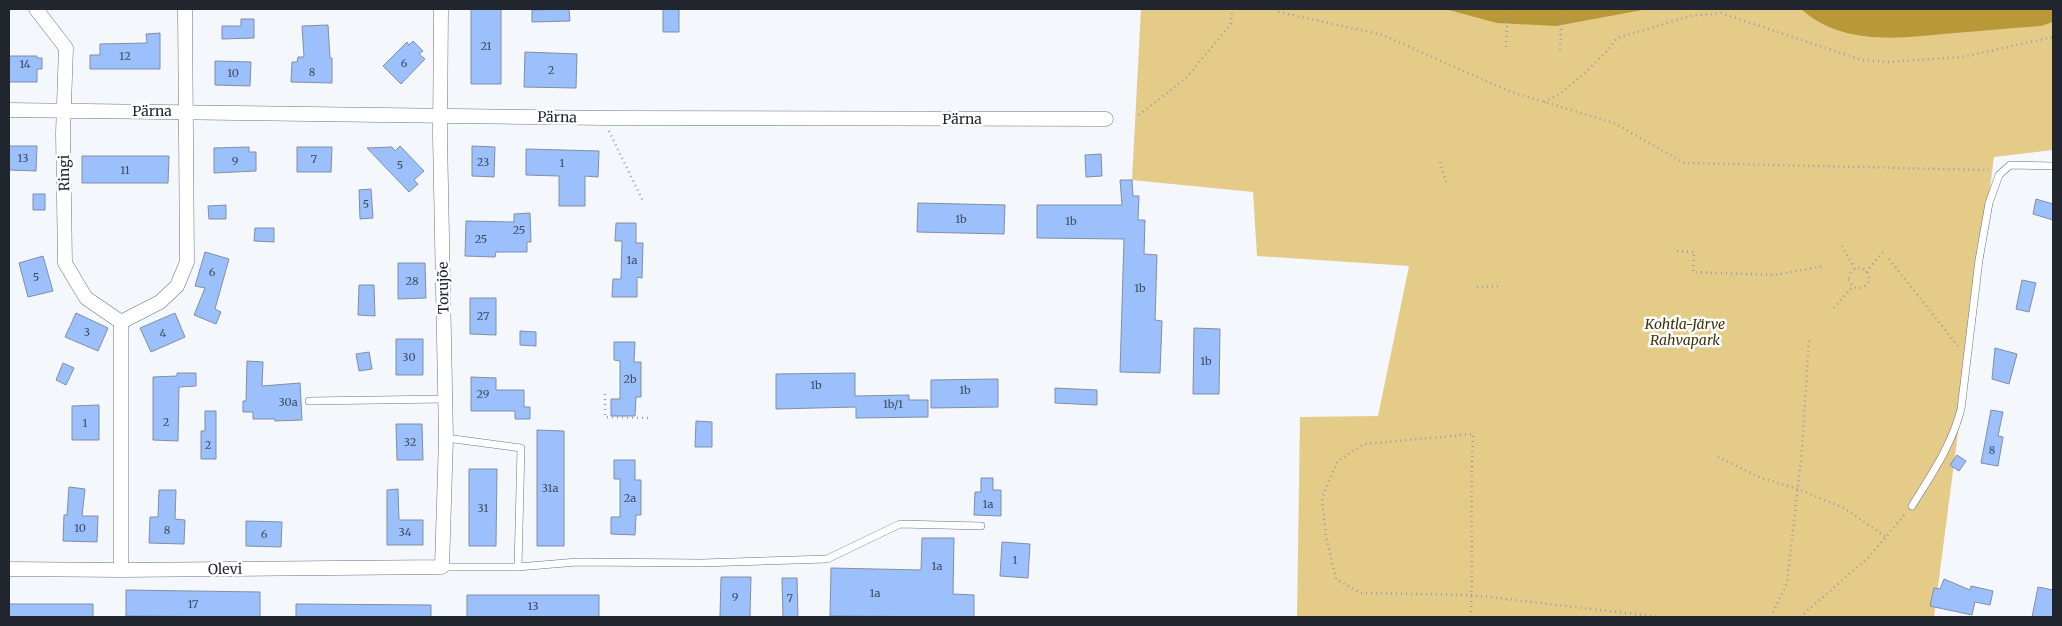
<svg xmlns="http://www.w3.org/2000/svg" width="2062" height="626" viewBox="0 0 2062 626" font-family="Merriweather,serif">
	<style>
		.green { fill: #e4cb88 }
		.water { fill: #b99838 }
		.building { fill: #9bc0fc; stroke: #818ea4 }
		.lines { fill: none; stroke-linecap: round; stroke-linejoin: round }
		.lane-casing { stroke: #677489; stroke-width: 8 }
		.street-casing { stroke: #677489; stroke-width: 15 }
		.path { stroke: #9a9ea5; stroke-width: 2.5; stroke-dasharray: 1 4; stroke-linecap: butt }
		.lane { stroke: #fff; stroke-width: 7 }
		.street { stroke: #fff; stroke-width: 14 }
		.labels { text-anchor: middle; stroke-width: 5; stroke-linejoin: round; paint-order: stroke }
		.number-label { font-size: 11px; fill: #3f4c62 }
		.street-label { font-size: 14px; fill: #20252e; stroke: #fff }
		.park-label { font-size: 14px; font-style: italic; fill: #403208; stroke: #fff }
	</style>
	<rect width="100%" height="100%" fill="#f4f7fc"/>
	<path class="green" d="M1141,9H2053V150L1994,157L1934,617H1297L1300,417L1378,416L1409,266L1257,256L1253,192L1132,180Z"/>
	<path class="water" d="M1445,9H1648L1556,26L1497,23Z
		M1801,9H2053V22L2041,26C2012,28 1983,31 1954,33C1902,38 1843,47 1801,9Z"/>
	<path class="building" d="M471,9H501V84H471Z
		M569,9L570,21L532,22V10Z
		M663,9H679V32H663Z
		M241,19H254V38L222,39V26H241Z
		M328,25L330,58H332V83L291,82L292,62H297L298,57H304L302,26Z
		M160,33V69H90V55H100V44L147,43L146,34Z
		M413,41L423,51L419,54L425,59L401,84L383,66L407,42L409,45Z
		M525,52L577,54L576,88L524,87Z
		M9,56H37V58H42V69H37V82H9Z
		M215,61L251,62L250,86L215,85Z
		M9,146H37L36,171L9,170Z
		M400,146L424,171L414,180L418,184L409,192L367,148L392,147L395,151Z
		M472,146L495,147L494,177L472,176Z
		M249,147V152H256V171L214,173V148Z
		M297,147H332L331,172H297Z
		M526,149L599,151L598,177L585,176V206H559V176L526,175Z
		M1101,154L1102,176L1086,177L1085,155Z
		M82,156H169L168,183H82Z
		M1120,180H1132L1133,196H1139L1138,220H1145L1144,254L1157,255L1155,320L1162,321L1160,373L1120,372L1124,239L1037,238V205H1122Z
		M371,189L373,218L360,219L359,190Z
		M33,194H45V210H33Z
		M2036,199L2053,204V220L2033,214Z
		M918,203L1005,205L1004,234L917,232Z
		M226,205V219H209L208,206Z
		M530,213L531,242H527V252H496L495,257L465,256L466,221L514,222V214Z
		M616,223H636V243H643L642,278L637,277V297H612L613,279H621L622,241H615Z
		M255,228H274V242L254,241Z
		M205,252L229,259L215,309L221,312L216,324L194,315L205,288L195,286Z
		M43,256L53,291L28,297L19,263Z
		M398,263H425L426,298L398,299Z
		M2022,280L2036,283L2029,312L2016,309Z
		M359,285H374L375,316L358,315Z
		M470,298H496V335L470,334Z
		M76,313L108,328L98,351L65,337Z
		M175,313L185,337L151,352L140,328Z
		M1194,328L1220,329L1219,394H1193Z
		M520,331L536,332V346L520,345Z
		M396,339H423V375H396Z
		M614,342H635L634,362H641V397H636L635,416H611V399H620V361L614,360Z
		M1995,348L2017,354L2009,384L1992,379Z
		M369,352L372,369L359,371L356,354Z
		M247,361L263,362L262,386L300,383L302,420L275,421V419H253V412H243V401H246Z
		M63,363L74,368L66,385L56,380Z
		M177,373H196V386L179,387L178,441L153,440V377L177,376Z
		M855,373V396L909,395V400H928V417L856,418V407L776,409V374Z
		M471,377L496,378V390H524V407H530V419H515V411H471Z
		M998,379V407L931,408V380Z
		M1055,388L1097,390V405L1055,403Z
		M99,405V440H72V406Z
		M1991,410L2003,412L1998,436L2003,437L1998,466L1981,463Z
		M205,411H216V459H201V431H205Z
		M696,421L712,422V447H695Z
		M396,424H422L423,460H397Z
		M537,430L564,431V546H537Z
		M1957,455L1966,461L1959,471L1950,465Z
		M614,460H635V480H641V515H636L635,535L611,534V517H620V479H614Z
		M469,469H497L496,546H469Z
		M981,478H993V490H1001V516L974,515L975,492H981Z
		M69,487L85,489L82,516H98L97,542L63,541L64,515H67Z
		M398,489L399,520H423V545H387V490Z
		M159,490H176L175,519L185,520L184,544L149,543L150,517H158Z
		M246,521L282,522L281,547L246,546Z
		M922,538H954L953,594L974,595V617L830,616L831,568L921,570Z
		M1002,542L1030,544L1028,578L1000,576Z
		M721,577H751L750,617H720Z
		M782,578H797L798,617H783Z
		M1944,579L1970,590L1971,586L1993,591L1990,605L1975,602L1972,615L1930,606L1934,588L1940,589Z
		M2038,587L2053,590V617H2032Z
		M126,590L260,592V617L126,616Z
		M467,595H599V617H467Z
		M9,604H93V617H9Z
		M296,604L431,605V617H296Z"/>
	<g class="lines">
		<g class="lane-casing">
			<path id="lane" d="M309,401L445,399
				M446,438L521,448L518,567
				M1912,506C1931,475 1952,445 1961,409L1979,260L1989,203L1999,175L2010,165L2053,166
				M442,567H518L577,562L702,563L827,559L900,524L981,526"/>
		</g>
		<g class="street-casing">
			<path id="street" d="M36,9L66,48L63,133L65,263L86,298L121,322L160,302L177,286L187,262L185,9
				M9,110L606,118L1106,119
				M9,569L121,570L442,567L446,438L440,136L441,9
				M121,570V322"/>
		</g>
		<path class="path" d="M1274,9L1279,12L1383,35L1511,92L1614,123L1684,163L1989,170
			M1506,47L1508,9
			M1560,50L1562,9
			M1544,102L1561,93L1585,73L1609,49L1617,38L1690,16L1721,13L1862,60L1889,62L1962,57L2053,37
			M1139,115L1187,77L1231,24L1232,9
			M609,131L643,201
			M1440,162L1446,182
			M1842,246L1855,269
			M1677,251L1694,252L1693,272L1775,275L1824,266
			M1889,259L1958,346
			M1849 278a10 10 0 1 1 20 0a10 10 0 1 1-20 0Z
			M1866,272L1883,252
			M1477,287L1501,286
			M1834,308L1853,286
			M605,394V417L649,418
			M1718,457L1761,478L1798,489L1844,508L1886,537
			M1471,617C1473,556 1470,495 1473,434L1364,444L1337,462L1322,498L1326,536L1336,579L1361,593L1472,595L1660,617
			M1771,617L1787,583L1802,450L1809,339
			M1800,617L1869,557L1906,513"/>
		<use href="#lane" class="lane"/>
		<use href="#street" class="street"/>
	</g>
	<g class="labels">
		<g class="number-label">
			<text x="486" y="50">21</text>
			<text x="125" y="60">12</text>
			<text x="404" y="67">6</text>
			<text x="25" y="68">14</text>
			<text x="551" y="74">2</text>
			<text x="312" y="76">8</text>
			<text x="233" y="77">10</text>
			<text x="23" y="162">13</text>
			<text x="314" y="163">7</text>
			<text x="235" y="165">9</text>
			<text x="483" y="166">23</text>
			<text x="562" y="167">1</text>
			<text x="400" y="169">5</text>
			<text x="125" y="174">11</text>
			<text x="366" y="208">5</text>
			<text x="961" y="223">1b</text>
			<text x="1071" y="225">1b</text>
			<text x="519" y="234">25</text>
			<text x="481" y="243">25</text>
			<text x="632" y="264">1a</text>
			<text x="212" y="276">6</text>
			<text x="36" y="281">5</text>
			<text x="412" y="285">28</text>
			<text x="1140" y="292">1b</text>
			<text x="483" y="320">27</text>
			<text x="87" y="336">3</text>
			<text x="163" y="337">4</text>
			<text x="409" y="361">30</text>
			<text x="1206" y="365">1b</text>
			<text x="630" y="383">2b</text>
			<text x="816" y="389">1b</text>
			<text x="965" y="394">1b</text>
			<text x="483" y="398">29</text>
			<text x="288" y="406">30a</text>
			<text x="893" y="408">1b/1</text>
			<text x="166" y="426">2</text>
			<text x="85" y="427">1</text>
			<text x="410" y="446">32</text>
			<text x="208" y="449">2</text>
			<text x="1992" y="454">8</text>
			<text x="550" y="492">31a</text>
			<text x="630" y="502">2a</text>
			<text x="988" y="508">1a</text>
			<text x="483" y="512">31</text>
			<text x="80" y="532">10</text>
			<text x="167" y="534">8</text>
			<text x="405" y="536">34</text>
			<text x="264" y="538">6</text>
			<text x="1015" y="564">1</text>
			<text x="937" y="570">1a</text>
			<text x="875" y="597">1a</text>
			<text x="735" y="601">9</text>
			<text x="790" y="602">7</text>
			<text x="193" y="608">17</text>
			<text x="533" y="610">13</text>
		</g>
		<g class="street-label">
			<text x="152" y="116">Pärna</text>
			<text transform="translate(557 117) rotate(1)" y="5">Pärna</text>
			<text x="962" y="124">Pärna</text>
			<text transform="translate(64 173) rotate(-91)" y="5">Ringi</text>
			<text transform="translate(443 288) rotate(-91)" y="5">Torujõe</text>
			<text transform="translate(225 569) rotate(-1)" y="5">Olevi</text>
		</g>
		<g class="park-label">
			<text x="1685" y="329">Kohtla-Järve<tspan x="1685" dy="16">Rahvapark</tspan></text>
		</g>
	</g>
	<rect width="2062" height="626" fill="none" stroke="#20252e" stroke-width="20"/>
</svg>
